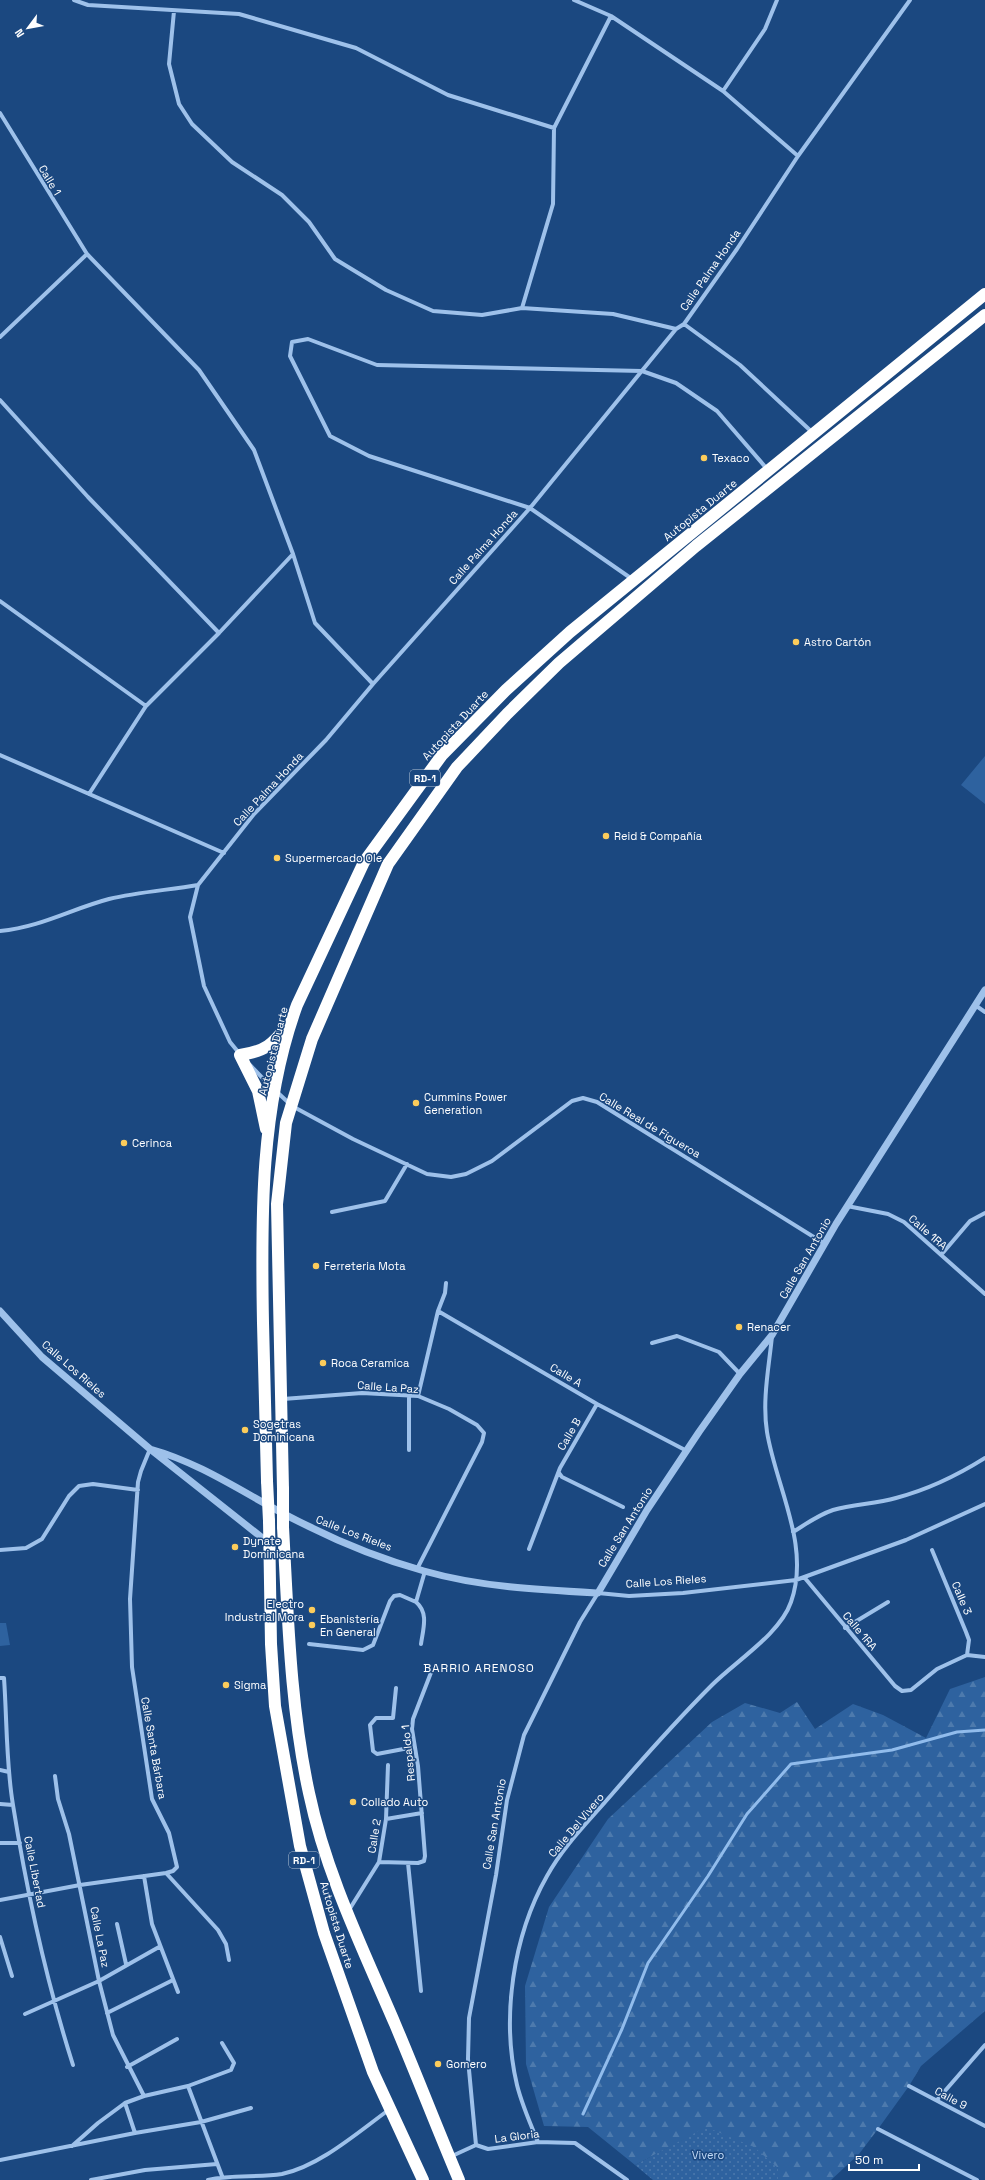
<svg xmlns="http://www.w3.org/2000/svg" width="985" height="2180" viewBox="0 0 985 2180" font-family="'Space Grotesk',sans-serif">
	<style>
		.grass { fill: #2e629f }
		.forest { fill: url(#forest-firs) }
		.park { fill: url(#park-dots) }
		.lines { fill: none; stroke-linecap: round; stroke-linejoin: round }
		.stream { stroke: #91bcec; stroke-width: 3 }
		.minor { stroke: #9ec1ea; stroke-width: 4 }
		.tertiary { stroke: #9ec1ea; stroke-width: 7 }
		.motorway { stroke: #fff; stroke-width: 12 }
		.motorway-bridge { stroke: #fff; stroke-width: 12 }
		.poi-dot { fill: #fccc5b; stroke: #1b4880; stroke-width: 1.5 }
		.labels { text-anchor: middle; stroke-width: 3; stroke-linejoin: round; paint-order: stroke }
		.shield { fill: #1b4880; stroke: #bbc8d9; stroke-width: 1 }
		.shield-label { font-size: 10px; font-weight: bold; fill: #fff }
		.street-label { font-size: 11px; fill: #fff; stroke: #1b4880 }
		.poi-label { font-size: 11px; fill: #fff; stroke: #1b4880; text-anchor: start }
		.park-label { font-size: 11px; fill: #c3dbf7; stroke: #1b4880 }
		.neighbourhood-label { font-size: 12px; letter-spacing: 1px; fill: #fff; stroke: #1b4880 }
	</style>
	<defs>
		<pattern id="forest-firs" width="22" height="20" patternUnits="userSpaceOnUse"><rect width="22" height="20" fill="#2e629f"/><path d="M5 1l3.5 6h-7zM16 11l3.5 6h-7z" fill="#4d7aad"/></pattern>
		<pattern id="park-dots" width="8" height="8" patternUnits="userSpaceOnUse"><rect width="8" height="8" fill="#2e629f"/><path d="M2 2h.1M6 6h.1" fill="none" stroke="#4d7aad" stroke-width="1.8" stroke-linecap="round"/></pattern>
	</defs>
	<rect width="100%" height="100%" fill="#1b4880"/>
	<path class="grass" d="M985,756V804L961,785Z
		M0,1623H6L10,1645L0,1646Z"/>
	<path class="forest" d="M985,1677V2011L921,2066L909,2086L878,2129L859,2154L831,2180H778V2168L706,2128L635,2165L588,2127L544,2126L526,2064L525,1986L549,1907L608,1819L712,1722L745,1703L780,1713L797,1702L815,1729L853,1704L883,1715L926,1738L950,1689Z"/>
	<path class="park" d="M706,2127L754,2147L778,2168V2180H653L635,2165Z"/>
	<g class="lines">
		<path class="stream" d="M583,2114L622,2029L648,1963L708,1876L747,1814L791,1764L892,1750L957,1732L985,1730"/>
		<path class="minor" d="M74,0L88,5L239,14L356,48L448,95L554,128
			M574,0L611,16L723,91L798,156
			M174,11L169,64L179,104L192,124L232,162L282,195L309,222L335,259L386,290L433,311L482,315L522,308L613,314L676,329
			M723,91L765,29L777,0
			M0,113L87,254L199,370L254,450L293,554L315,623L373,684
			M522,308L553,204L554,128L611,16
			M684,324L740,365L813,433
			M0,337L87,254
			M0,400L88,497L219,633
			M632,579L530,508L369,456L330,436L290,356L292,342L308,339L377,365L642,371L676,383L717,411L768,470
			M0,601L146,706
			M0,755L224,853
			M89,794L146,706L219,633L293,554
			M0,931C41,927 71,909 109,899C138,892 169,890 198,885
			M975,1005L985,1012
			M239,1053L230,1042L204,986L190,917L198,885L254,814L326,740L373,684L530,508L676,329L684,324L737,249L798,156L910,0
			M250,1065L272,1088
			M277,1092L292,1106L353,1139L427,1174L451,1177L466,1174L492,1161L572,1101L583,1098L597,1102L825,1244
			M847,1206L888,1214L904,1222L985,1294
			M332,1212L385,1201L407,1164
			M941,1255L970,1221L985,1213
			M438,1311L597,1404L687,1451
			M652,1343L677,1336L719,1352L740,1374
			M418,1396L438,1311L445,1293L446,1283
			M283,1399L362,1393L418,1396L449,1409L477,1425L484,1433L482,1442L417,1569
			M409,1450V1395
			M559,1473L562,1477L623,1507
			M793,1532C806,1524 818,1515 833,1510C854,1504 876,1504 896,1498C927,1490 958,1475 985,1458
			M529,1549L560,1468L597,1404
			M0,1550L26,1548L42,1539L69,1496L79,1486L93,1484L138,1490
			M932,1550L966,1632L969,1640L967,1655
			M804,1577L895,1686L902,1691L911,1690L937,1669L967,1655L985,1657
			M416,1602C429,1613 423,1629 421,1644
			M845,1628L888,1602
			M309,1644L363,1650L373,1645L390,1601L394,1596L400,1595L416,1602L425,1571
			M0,1678H4C7,1720 6,1764 13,1805C27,1893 46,1980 73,2065
			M396,1688L393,1718H376L370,1725L373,1751L377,1754L414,1747
			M0,1770L9,1772
			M55,1776L58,1799L69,1834L99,1981L113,2035L144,2096
			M0,1804L13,1805
			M386,1819L422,1813
			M0,1843H20
			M379,1862L386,1819L388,1765
			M408,1863L421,1991
			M166,1873L218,1930L226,1944L229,1960
			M144,1876L152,1924L178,1992
			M0,1900L80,1885L166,1873L173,1871L177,1867L169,1833L152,1799L132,1667L130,1599L138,1482L141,1471L150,1449
			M349,1910L379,1862L418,1863L424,1861L425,1856L418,1766L412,1729L413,1719L432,1670
			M117,1924L126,1964
			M0,1937L12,1976
			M107,2013L173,1980
			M25,2014L99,1981L159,1947
			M127,2067L177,2039
			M188,2086L222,2176
			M909,2086L985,2126
			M937,2100L985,2045
			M125,2103L135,2133
			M878,2129L977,2180
			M538,2142C530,2123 522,2105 517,2085C501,2018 513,1936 547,1876C564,1845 590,1820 613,1793C645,1756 678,1719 712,1685C736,1661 780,1634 791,1602C811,1546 776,1487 767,1432C762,1400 769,1367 772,1336
			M476,2145L468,2059L469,2018L496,1875L507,1800L524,1735L580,1622L598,1593L629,1596L683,1593L796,1580L906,1540L985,1504
			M72,2146L98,2123L125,2103L144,2096L188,2086L231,2070L234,2063L222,2043
			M452,2156L476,2145L488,2149L538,2142L575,2143L627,2180
			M0,2160L135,2133L201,2122L251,2108
			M91,2180L145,2170L217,2164
			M208,2180C232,2174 257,2178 282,2174C320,2166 358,2132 390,2109"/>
		<path class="tertiary" d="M0,1311L42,1357L150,1449L270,1544
			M150,1449C208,1465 254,1501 308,1526C344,1544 385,1560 424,1571C480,1587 540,1590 598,1593L647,1510L699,1432L740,1374L772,1335L836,1224L985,990"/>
		<path class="motorway" d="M266,1129L258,1091L240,1055C266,1051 272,1045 288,1025
			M267,1481C266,1428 264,1376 263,1323C261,1217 260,1106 297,1005L364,862L442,755L506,690L570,632L985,294
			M283,1489L277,1204L286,1123L312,1039L388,864L457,767L507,714L559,663L696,546L985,315
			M269,1521L271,1644L275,1706L300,1846L324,1933L373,2072L423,2180
			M283,1527C288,1616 290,1706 309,1793C326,1874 363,1949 395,2024C417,2076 437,2128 459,2180"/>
		<path class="motorway-bridge" d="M267,1481L269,1521
			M283,1489V1527"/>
	</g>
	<g class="poi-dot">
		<circle cx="704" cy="458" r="4"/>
		<circle cx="796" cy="642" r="4"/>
		<circle cx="606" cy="836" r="4"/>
		<circle cx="277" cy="858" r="4"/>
		<circle cx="416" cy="1103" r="4"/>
		<circle cx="124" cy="1143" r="4"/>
		<circle cx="316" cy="1266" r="4"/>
		<circle cx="739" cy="1327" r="4"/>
		<circle cx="323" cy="1363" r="4"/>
		<circle cx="245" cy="1430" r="4"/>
		<circle cx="235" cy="1547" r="4"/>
		<circle cx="312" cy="1610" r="4"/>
		<circle cx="312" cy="1625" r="4"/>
		<circle cx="226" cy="1685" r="4"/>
		<circle cx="353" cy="1802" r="4"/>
		<circle cx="438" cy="2064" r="4"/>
	</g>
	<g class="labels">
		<g class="shield">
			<rect x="410" y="770" width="30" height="16" rx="3"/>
			<rect x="289" y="1852" width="30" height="16" rx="3"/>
		</g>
		<g class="shield-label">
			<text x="425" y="782">RD-1</text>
			<text x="304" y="1864">RD-1</text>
		</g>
		<g class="street-label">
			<text transform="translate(50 180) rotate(59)" y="4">Calle 1</text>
			<text transform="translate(710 270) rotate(-55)" y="4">Calle Palma Honda</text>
			<text transform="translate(700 510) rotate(-39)" y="4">Autopista Duarte</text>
			<text transform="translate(483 547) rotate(-48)" y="4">Calle Palma Honda</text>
			<text transform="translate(455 725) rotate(-47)" y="4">Autopista Duarte</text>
			<text transform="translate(268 789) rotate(-47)" y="4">Calle Palma Honda</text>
			<text transform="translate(273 1051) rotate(-76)" y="4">Autopista Duarte</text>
			<text transform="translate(650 1125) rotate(31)" y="4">Calle Real de Figueroa</text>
			<text transform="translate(928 1232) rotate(41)" y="4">Calle 1RA</text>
			<text transform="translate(805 1258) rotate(-60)" y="4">Calle San Antonio</text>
			<text transform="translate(74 1369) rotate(41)" y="4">Calle Los Rieles</text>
			<text transform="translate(566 1375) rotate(31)" y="4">Calle A</text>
			<text transform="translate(388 1387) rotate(4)" y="4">Calle La Paz</text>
			<text transform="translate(569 1434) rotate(-60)" y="4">Calle B</text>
			<text transform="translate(625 1527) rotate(-58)" y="4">Calle San Antonio</text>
			<text transform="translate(354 1533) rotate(21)" y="4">Calle Los Rieles</text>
			<text transform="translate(666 1581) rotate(-4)" y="4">Calle Los Rieles</text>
			<text transform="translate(962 1598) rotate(67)" y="4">Calle 3</text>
			<text transform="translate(860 1631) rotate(50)" y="4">Calle 1RA</text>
			<text transform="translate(154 1748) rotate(80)" y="4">Calle Santa Bárbara</text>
			<text transform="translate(408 1753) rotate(-96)" y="4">Respaldo 1</text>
			<text transform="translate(494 1824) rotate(-80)" y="4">Calle San Antonio</text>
			<text transform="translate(576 1825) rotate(-50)" y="4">Calle Del Vivero</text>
			<text transform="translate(374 1836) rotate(-81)" y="4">Calle 2</text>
			<text transform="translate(35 1872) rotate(79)" y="4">Calle Libertad</text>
			<text transform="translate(337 1925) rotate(73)" y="4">Autopista Duarte</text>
			<text transform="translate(100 1937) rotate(79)" y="4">Calle La Paz</text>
			<text transform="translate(951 2098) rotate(28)" y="4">Calle 9</text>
			<text transform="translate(517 2136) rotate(-7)" y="4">La Gloria</text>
		</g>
		<g class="poi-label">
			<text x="712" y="462">Texaco</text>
			<text x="804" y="646">Astro Cartón</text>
			<text x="614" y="840">Reid &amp; Compañía</text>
			<text x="285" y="862">Supermercado Ole</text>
			<text x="424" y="1101">Cummins Power<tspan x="424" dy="13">Generation</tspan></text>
			<text x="132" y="1147">Cerinca</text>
			<text x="324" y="1270">Ferreteria Mota</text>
			<text x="747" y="1331">Renacer</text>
			<text x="331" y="1367">Roca Ceramica</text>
			<text x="253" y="1428">Sogetras<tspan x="253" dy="13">Dominicana</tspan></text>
			<text x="243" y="1545">Dynate<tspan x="243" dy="13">Dominicana</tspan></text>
			<text x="304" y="1608" text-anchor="end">Electro<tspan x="304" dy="13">Industrial Mora</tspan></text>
			<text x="320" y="1623">Ebanistería<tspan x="320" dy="13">En General</tspan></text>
			<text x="234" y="1689">Sigma</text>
			<text x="361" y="1806">Collado Auto</text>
			<text x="446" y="2068">Gomero</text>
		</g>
		<g class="park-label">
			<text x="708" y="2159">Vivero</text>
		</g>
		<g class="neighbourhood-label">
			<text x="479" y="1672">BARRIO ARENOSO</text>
		</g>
	</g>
	<g transform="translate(28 28) rotate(238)" stroke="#1b4880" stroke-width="3" paint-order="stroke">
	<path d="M0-3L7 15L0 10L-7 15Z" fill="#ffffff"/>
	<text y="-6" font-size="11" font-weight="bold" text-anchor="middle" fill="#ffffff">N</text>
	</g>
	<path d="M849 2164v6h70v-6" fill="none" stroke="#ffffff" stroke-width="2"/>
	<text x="855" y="2164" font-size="12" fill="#ffffff" stroke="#1b4880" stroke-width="3" paint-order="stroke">50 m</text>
</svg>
